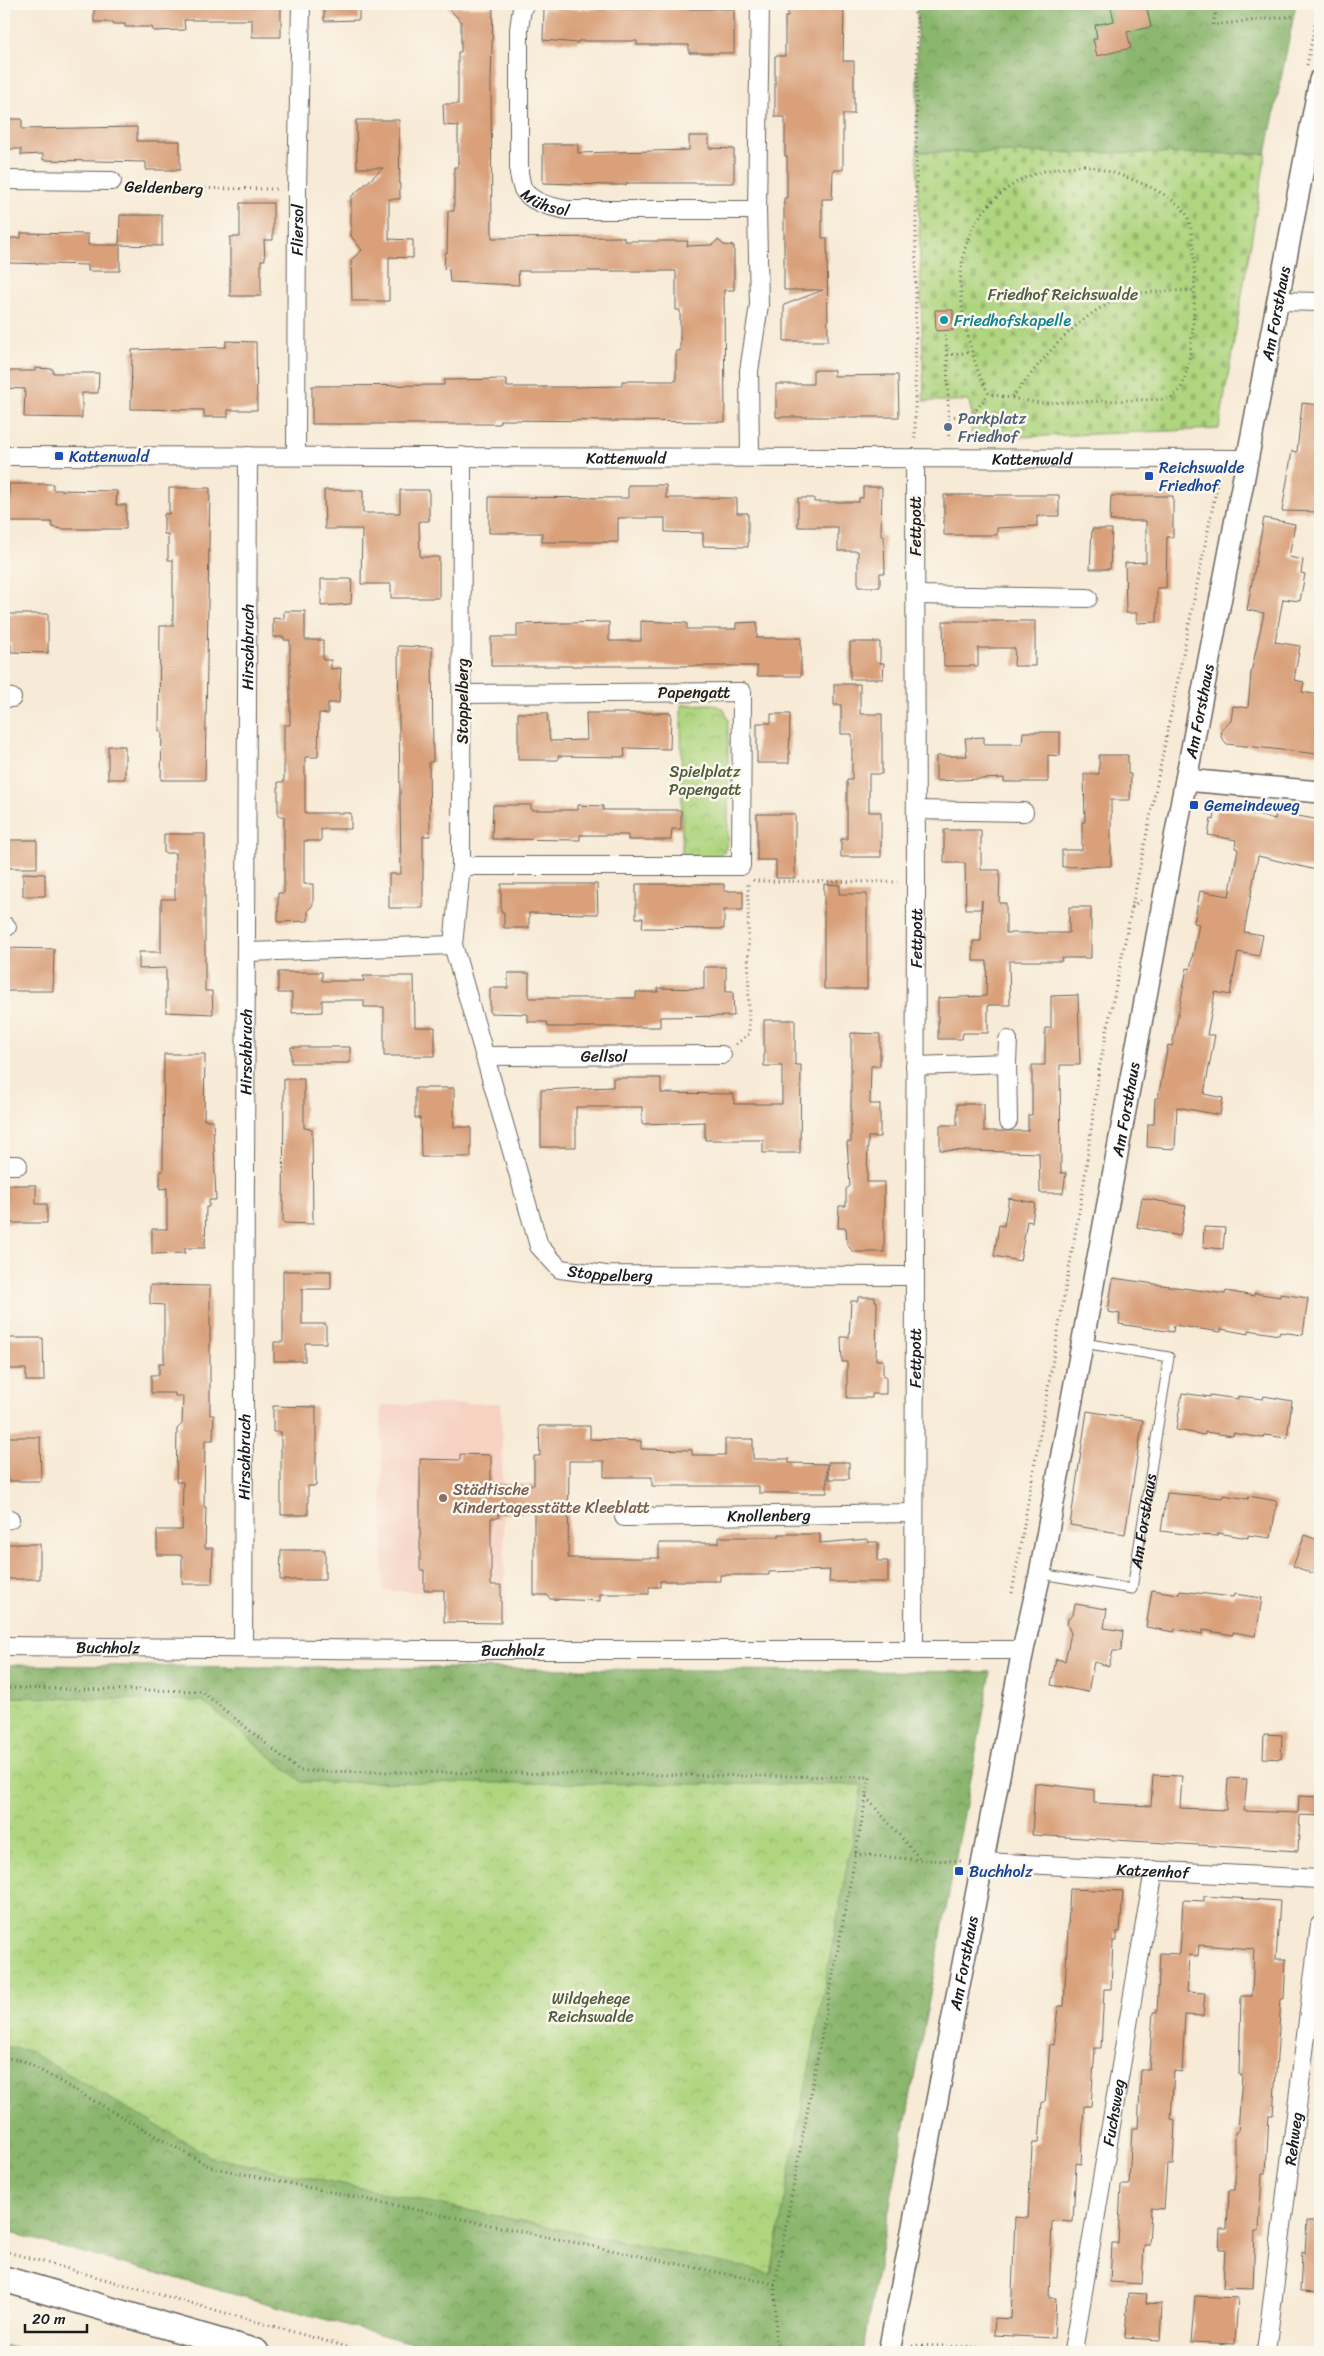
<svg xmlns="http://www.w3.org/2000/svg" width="1324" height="2356" viewBox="0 0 1324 2356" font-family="Sriracha,sans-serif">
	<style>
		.built { fill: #f6d2c3 }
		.forest { fill: url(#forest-crowns); stroke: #546945 }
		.cemetery { fill: url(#cemetery-stones); stroke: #66784e }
		.park { fill: url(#park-crowns); stroke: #66784e }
		.building { fill: #d9a07a }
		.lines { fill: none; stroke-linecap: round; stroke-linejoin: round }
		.service-casing { stroke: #69645d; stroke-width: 11 }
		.minor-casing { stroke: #69645d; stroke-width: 20 }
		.tertiary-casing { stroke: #69645d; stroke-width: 24 }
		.secondary-casing { stroke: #69645d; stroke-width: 28 }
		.path { stroke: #69645d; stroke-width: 3; stroke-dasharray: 1 4; stroke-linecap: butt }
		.service { stroke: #fff; stroke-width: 9 }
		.minor { stroke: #fff; stroke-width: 18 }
		.tertiary { stroke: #fff; stroke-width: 21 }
		.secondary { stroke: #fff; stroke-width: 25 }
		.culture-dot { fill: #0f9aa8; stroke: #fbf7ec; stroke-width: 2 }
		.service-dot { fill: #5c6f8a; stroke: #fbf7ec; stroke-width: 2 }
		.transit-dot { fill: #1a4fb4; stroke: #fbf7ec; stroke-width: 2 }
		.education-dot { fill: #8d6e63; stroke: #fbf7ec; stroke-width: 2 }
		.labels { text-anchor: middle; stroke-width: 5; stroke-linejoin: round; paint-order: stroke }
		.street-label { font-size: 16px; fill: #1c1c1c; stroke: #fbf7ec }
		.park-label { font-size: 16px; fill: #4f5d3f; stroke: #fbf7ec }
		.culture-label { font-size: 16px; fill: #0d838f; stroke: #fbf7ec; text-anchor: start }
		.service-label { font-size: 16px; fill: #4e5e75; stroke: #fbf7ec; text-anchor: start }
		.transit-label { font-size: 16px; fill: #164399; stroke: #fbf7ec; text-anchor: start }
		.education-label { font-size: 16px; fill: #785e54; stroke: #fbf7ec; text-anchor: start }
	</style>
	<defs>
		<pattern id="forest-crowns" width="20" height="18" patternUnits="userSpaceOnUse" patternTransform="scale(1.25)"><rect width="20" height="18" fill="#8bb66e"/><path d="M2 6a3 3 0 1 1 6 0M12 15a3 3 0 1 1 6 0" fill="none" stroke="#71935a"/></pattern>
		<pattern id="cemetery-stones" width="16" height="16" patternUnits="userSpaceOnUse" patternTransform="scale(1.25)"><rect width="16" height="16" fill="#afd57f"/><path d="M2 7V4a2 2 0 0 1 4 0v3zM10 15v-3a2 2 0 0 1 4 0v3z" fill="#96b66d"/></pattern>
		<pattern id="park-crowns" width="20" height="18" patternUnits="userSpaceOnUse" patternTransform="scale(1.25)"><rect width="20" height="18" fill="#afd57f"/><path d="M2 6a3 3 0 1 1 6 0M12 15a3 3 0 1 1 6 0" fill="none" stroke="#96b66d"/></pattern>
	</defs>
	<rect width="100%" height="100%" fill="#fbf7ec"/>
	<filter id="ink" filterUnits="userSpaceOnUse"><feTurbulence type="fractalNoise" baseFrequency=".02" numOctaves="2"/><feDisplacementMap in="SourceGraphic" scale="10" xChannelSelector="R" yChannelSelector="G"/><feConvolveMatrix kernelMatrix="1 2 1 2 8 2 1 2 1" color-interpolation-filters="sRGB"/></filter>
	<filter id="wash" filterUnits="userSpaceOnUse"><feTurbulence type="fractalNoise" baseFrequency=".0096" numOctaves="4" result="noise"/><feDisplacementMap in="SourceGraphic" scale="20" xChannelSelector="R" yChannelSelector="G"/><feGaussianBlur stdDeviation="1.12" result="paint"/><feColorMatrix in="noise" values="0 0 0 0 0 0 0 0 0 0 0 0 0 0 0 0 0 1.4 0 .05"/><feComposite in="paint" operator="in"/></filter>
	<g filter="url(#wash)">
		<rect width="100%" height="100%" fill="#f7ead6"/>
		<path class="built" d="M501,1403L506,1623L444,1622V1593L383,1590L381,1405Z"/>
		<path class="forest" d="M917,4H1296L1266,154L917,152Z
			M4,1665L991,1672L862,2352H444L4,2231Z
			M4,2345L30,2352H4Z"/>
		<path class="cemetery" d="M917,152L1266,154L1219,429L971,439L972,415L969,401H924Z"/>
		<path class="park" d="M712,704L724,709L728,720V841L724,853L713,857L682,856L681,705Z
			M4,1697L202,1701L302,1782L862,1785L771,2273L211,2157L29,2051L4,2046Z"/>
		<g id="blocks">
			<path class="building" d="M94,4H281V37H252V20H184L185,30L153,31L152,27H125V24H114L113,22H94Z
				M324,4H359V20L324,21Z
				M798,4H844L843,61H854V114H843V170H833L832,199H822V238H827L828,341H784V305L823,290H784V198H787V156H785V117H775V56H785V17H788V6L799,7Z
				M1127,4H1146L1151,27L1127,32L1131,48L1097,56L1093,39H1097L1095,25L1114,21L1111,7Z
				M447,7H493L491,83L492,238L624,237V241H688L687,246L712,245L718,240L724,245L734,246V290H724L725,422L500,420V424H312V386L444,385V380L507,379V387H570L622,386V381H676V351H680V310H676V271H518L519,285L450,282L449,270L444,269L445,253H447L448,211H454V167H458V126L444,125L443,104H458V52H461V21Z
				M544,9H734V53H689V45H637V41H578V43L543,40Z
				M4,119H22V129L137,127V141H180V170H146V162L43,160V154L21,155V149H4Z
				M356,120H399L400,199H389V239L413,240V258L389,257V301H352L351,260L362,250L351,236V197L383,168H357Z
				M689,136H709V148L734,149V183H626V185H607L543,183V144H578V153L689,150Z
				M240,203H273V240H264L265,260H261V296H230V237H240Z
				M120,215H162V246L120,245V271H88V265L9,263L10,238H21V233L88,234V245H119Z
				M935,310H953V330L936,331Z
				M226,341L256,342L257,410H228V417H204V410L131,409L132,350L226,347Z
				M35,368L53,369V373H99L98,393H82V418L24,417L25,389L4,388V371H35Z
				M813,370H834V376L898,375L899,417H776V384H813Z
				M1302,403L1320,405V512L1282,511L1292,451L1297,452Z
				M9,484H53V490L117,491L116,505H126V529H62L52,527V522H4V503H9Z
				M628,485H666V498H737V513H748V547L703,546V533L665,532V518H618V542H542V533H489V497L628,498Z
				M863,487H882L881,536H884L885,573H880V587H858V551H838V527H798V498H814V502H859V498H863Z
				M169,488H210L205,780H161L162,731H159L160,626H173V560H168V534H164V514H169Z
				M324,490H363V513H400V490H429V521H419L420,557H439V598H391V584H361L362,529H325Z
				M944,495H1059V516H1037V526L997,528V535H944Z
				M1111,496H1173V537H1167L1166,588H1157V622L1137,623V613H1126L1125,563L1146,562V521H1110Z
				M1264,518L1295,524L1289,557L1303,560L1301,573L1305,574L1300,601L1283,599L1275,642L1300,646L1294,680L1304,682L1302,692L1320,695L1318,754L1227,744L1221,737L1222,728L1231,721L1233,706L1248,708L1251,673L1264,613L1247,610Z
				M1092,529H1112L1110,569H1090Z
				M321,579H352L351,604L321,606Z
				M284,611H305V640H323V660H331V669L341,668L339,703H328V714L319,713L318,757H305V813H351V829H321V841H304V884H313V905L308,910V921L278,922V893H284V816H278V782H284V725H290V640H284V637H273V618L284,619Z
				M4,614H48V653L11,652V643H4Z
				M641,621L687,623V629H736V623L757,622V638H801V676H757V666H491V637H517V624L609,622V641H641Z
				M943,621H1035V666H1014L1015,648H978V666H944Z
				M850,642H880V663H884L883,679H850Z
				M398,646L432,647L433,762H429L430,836H423V908H389V874H401Z
				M834,684H860V714H882V774H869V812H881V857H841V839H847V780H852V734H841V705H834Z
				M518,713H547L550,741L587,740L586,713H671L670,749L624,748L625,757L558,756V760H518Z
				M771,714H790L789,763H757V723H771Z
				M1023,732H1060V756L1048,755V782H1004V778L936,781V756H967L965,738L984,737V744H1022Z
				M108,746H125V779H108Z
				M1099,755H1128V774H1131L1130,800H1111V866L1062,867V850H1082V822H1085L1084,774H1099Z
				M493,805H531V810H578V805L603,806V810H681V829H672L671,840H628V835H580V840L492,839Z
				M1216,807L1275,819L1276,812L1320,820V871L1258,856L1244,932L1263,935L1259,956L1238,952L1230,995L1215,992L1207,1035H1215L1204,1094L1223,1098L1220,1115L1177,1107L1175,1149L1147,1147L1148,1124H1154L1155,1098H1158L1168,1045L1172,1046L1187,968L1190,969L1199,924L1194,923L1200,891L1229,896L1238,849L1235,848L1236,840L1208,835L1211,819L1214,820Z
				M757,814H795V878H776V860H757Z
				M944,830H981V870H1000L999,903H1006V933H1069V907H1091V958H1061L1062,961H1009L1010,1005H988V1033H963L962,1039H938V998L986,996L987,961H973V941H981L982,900L981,909H966L965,863H944Z
				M164,834H205V991H212L213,1014L166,1012V968L139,969V952H161V899H175V853H164Z
				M4,840H37V868H4Z
				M23,873L45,874V896H23Z
				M501,884H597L598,914L529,913V928H504V912H501Z
				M636,884H724V891H743V910H724V929L642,928L643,918H636Z
				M824,884L840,885L839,894H867V989H824Z
				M4,948L54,949L53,991H4Z
				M704,967H726V992H733L734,1016L660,1017V1027H548L547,1022H528V1014L490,1013V988H508V973H529V998H636V992H658V988L704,989Z
				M278,972H322V981H364L363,976H414L415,1027H435V1056H384V1007H364V1000H322V1012L292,1013V993H278Z
				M1078,995L1080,1065H1060L1061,1173H1066L1063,1193H1040L1039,1153L940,1150V1125H957V1104H984V1131H1028V1115H1032V1065H1045V1028H1051V996Z
				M764,1020H795V1065H801L800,1153H763V1140H705V1122L642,1124V1107H576V1147H541V1090L613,1087V1078H661V1093L734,1094V1104H782V1066H764Z
				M851,1033L880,1034V1066H871L870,1104H880V1137H868L867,1182H884V1252H853L847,1244L846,1228H838L839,1206H846V1189L850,1186L847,1142H851Z
				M291,1047H350V1063H291Z
				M164,1054H205L204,1120H213L216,1200H209V1207H206L205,1248H185V1253L152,1254V1229H167V1188L160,1189V1171H163Z
				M284,1079H304V1128L312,1129L313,1224L283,1223Z
				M415,1088H454V1127H471V1157H421L420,1118H415Z
				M4,1185H36V1204H47V1223H4Z
				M1009,1198L1035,1203L1032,1222L1027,1221L1020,1261L994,1256L999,1225L1004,1226Z
				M1142,1198L1186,1206L1180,1236L1137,1227Z
				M1204,1227L1225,1228L1223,1249L1203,1247Z
				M283,1271H331V1289H302V1324H326V1343H305V1361H274V1342H283Z
				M1113,1278L1225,1294L1226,1291L1254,1296V1293L1280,1297V1294L1308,1298L1303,1335L1280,1332L1279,1335L1249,1330V1334L1221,1329V1332L1174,1325L1173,1332L1119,1324L1120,1314L1108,1312Z
				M150,1285L210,1286V1415H214L213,1440H205L204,1507H206L205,1548H213L212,1584H182V1555H157V1530H182L183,1482H176L177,1429L182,1424L183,1396H175V1393H151V1375H159V1363H164V1305L150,1304Z
				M858,1297H875V1301H877L876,1360H883V1376H886V1394H872V1398H847V1362H842L841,1337H849L851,1301H858Z
				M6,1338H43L44,1381H26V1369H6Z
				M1182,1393L1210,1397V1395L1238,1399V1396L1263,1399L1264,1396L1292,1401L1287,1438L1264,1435L1263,1438L1233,1433V1436L1205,1432V1435L1176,1430Z
				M273,1406L316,1407V1486H308V1515H281V1432H273Z
				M1087,1411L1143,1420L1125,1534L1070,1525Z
				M539,1426H590V1439L641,1441V1449L692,1450V1455H725V1439H753V1459H789V1463L827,1464V1493H759V1486H652V1477H604V1461H569L568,1558H659V1543H719V1537H779V1534H820V1543L868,1539V1542H878V1561H888V1582H829L830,1570L769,1572V1575H720V1581H660V1587H649V1594H600V1601L550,1599L547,1595H534V1512L498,1514V1518H491V1585H501V1623L444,1622V1590H424V1570H420V1459L460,1460V1454L491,1455V1484L534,1485V1456H540Z
				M4,1437H40L41,1481H6Z
				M828,1462H849V1479H829Z
				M1167,1493L1223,1498V1495L1248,1499L1249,1496L1277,1501L1271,1538L1248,1535V1538L1218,1533V1536L1192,1535L1161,1531Z
				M1305,1535L1320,1541V1576L1293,1566Z
				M4,1544H40V1579H4Z
				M281,1550H325V1580H280Z
				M1152,1590L1179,1594L1180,1591L1233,1597L1234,1594L1262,1598L1256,1636L1233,1632V1635L1203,1630V1634L1175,1629L1174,1632L1146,1627Z
				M1075,1604L1107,1609L1104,1628L1123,1631L1121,1651H1113L1109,1666L1094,1662L1088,1692L1051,1685L1056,1659L1065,1661L1071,1633L1067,1625L1068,1619L1073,1615Z
				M1264,1734L1282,1735L1281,1759L1263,1758Z
				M1153,1775L1182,1776L1180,1808L1226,1810L1228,1778L1247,1779L1244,1811L1298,1813L1299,1796L1320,1797V1816L1300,1815L1298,1851L1032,1835L1035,1783L1094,1790V1803L1151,1806Z
				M1070,1889L1123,1891L1120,1932H1116V1941H1113L1111,1989H1104L1101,2048H1095L1091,2106H1084L1081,2164L1076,2163L1073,2222L1052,2221L1049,2298H1056L1054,2338L994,2335L995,2318L1011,2319L1015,2217L1028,2218L1032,2147L1033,2143H1039L1042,2102H1045L1050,2044L1054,2045L1058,2006H1064Z
				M1204,1896L1280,1901L1276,1959H1286L1284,1999H1281L1273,2115H1269L1266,2173H1262L1259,2231H1255L1253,2289L1223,2288L1225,2249H1219L1220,2229H1227L1229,2190H1235V2132H1238L1242,2075H1239L1241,1996H1252L1254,1949L1199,1945L1198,1956L1189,1955L1187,1992L1205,1993L1203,2016L1185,2015L1182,2072L1174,2071L1171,2119L1175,2120L1173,2165H1167L1164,2209L1151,2208L1149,2245H1144L1142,2284L1110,2282L1112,2243H1118L1121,2185H1129L1132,2128H1138L1141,2069H1149L1153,2012H1157L1160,1953L1180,1954L1183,1900L1204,1901Z
				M1307,2221H1320V2293L1300,2292L1302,2252H1305Z
				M1128,2293L1147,2294L1146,2303L1162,2304L1160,2340L1125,2338Z
				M1195,2296L1238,2298L1235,2344L1191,2342Z"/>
		</g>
	</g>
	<g filter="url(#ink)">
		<use href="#blocks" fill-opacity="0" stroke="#69645d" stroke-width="1"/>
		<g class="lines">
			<g class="service-casing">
				<g id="service">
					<path id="s1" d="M1041,1574L1132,1589L1169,1357L1083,1343"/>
				</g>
			</g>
			<g class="minor-casing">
				<g id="minor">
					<path id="s2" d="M525,4L522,8L519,29V173C520,178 521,185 523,189C531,203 552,207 567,210H757"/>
					<path d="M4,180L112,181"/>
					<path d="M1279,301L1320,302"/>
					<path id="s3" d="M4,456L1248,459"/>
					<path id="s4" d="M296,456L297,189L301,4"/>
					<path id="s5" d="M462,456L461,866L453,945L539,1246L560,1269L606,1275L914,1276"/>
					<path d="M750,456L749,371L759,305L757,210L760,4"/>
					<path d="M916,595L1088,598"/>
					<path d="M4,697L12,698"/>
					<path d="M916,810L1024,812"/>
					<path d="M461,866H741L742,692L462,694"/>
					<path d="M4,927H7"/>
					<path d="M246,952L453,945"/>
					<path id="s6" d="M486,1056L722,1055"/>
					<path d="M1007,1063L1008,1040"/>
					<path d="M915,1066L1007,1063L1008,1121"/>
					<path d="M4,1165H18"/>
					<path id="s7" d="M624,1517L914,1513"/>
					<path d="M4,1520L10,1519"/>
					<path id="s8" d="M4,1646L419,1650H1023"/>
					<path id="s9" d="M243,1647L248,456"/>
					<path id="s10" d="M914,1649L916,882L915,458"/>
					<path id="s11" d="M984,1862L1320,1879"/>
					<path id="s12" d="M1077,2352L1073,2351L1154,1870"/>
					<path id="s13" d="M1266,2352L1320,1925"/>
				</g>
			</g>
			<g class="tertiary-casing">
				<g id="tertiary">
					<path d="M1186,780L1320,792"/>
					<path id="s14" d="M889,2352L1023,1650L1040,1574L1179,816L1320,80"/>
				</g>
			</g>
			<g class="secondary-casing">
				<path id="secondary" d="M4,2279L256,2352"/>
			</g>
			<path class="path" d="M910,4L917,18L915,441
				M1217,4L1213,25L1293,16
				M1307,65L1319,4
				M1084,165C1112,171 1168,189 1185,212C1201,233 1195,366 1181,388C1178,392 1174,396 1170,399L1039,403L989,394C977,373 973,356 967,333C953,274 959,220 1014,184C1034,170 1060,168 1084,165Z
				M130,188L279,189
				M945,330L947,355L949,440
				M947,355L972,352
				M1012,397C1047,355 1084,302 1142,293C1160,291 1178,291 1196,290
				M949,417L972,415L989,394
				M753,880L755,881L898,882
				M1132,907L1143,898
				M736,1044L749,1034L748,882
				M1012,1593L1084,1183L1099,1070L1219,476
				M4,1688L201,1691L300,1771L870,1777L775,2284L210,2167L24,2061L4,2057
				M866,1797L921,1860
				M855,1854L921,1860L962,1861
				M4,2251L365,2352
				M775,2284L776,2342L780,2352
				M912,2345L1055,2350"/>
			<use href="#service" class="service"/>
			<use href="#minor" class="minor"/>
			<use href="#tertiary" class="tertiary"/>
			<use href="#secondary" class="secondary"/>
		</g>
	</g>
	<circle class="culture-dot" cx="944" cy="320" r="5"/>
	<circle class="service-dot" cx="948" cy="427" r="5"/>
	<g class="transit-dot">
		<rect x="54" y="451" width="10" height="10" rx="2.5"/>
		<rect x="1144" y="471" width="10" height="10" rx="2.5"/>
		<rect x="1189" y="800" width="10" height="10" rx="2.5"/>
		<rect x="954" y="1866" width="10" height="10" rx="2.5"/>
	</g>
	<circle class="education-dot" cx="443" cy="1498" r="5"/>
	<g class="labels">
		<g class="street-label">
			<text transform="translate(164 187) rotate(2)" y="6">Geldenberg</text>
			<text dy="6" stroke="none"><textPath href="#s2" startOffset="214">Mühsol</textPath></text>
			<text dy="6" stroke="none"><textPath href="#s4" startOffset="226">Fliersol</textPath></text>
			<text dy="6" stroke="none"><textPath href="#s14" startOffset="2075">Am Forsthaus</textPath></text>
			<text dy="6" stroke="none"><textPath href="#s3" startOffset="622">Kattenwald</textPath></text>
			<text dy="6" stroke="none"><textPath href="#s3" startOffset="1028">Kattenwald</textPath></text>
			<text transform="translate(915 526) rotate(-90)" y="6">Fettpott</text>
			<text dy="6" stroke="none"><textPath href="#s9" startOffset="1000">Hirschbruch</textPath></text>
			<text x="694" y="698">Papengatt</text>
			<text transform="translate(462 701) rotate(-90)" y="6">Stoppelberg</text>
			<text dy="6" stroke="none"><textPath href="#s14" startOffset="1670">Am Forsthaus</textPath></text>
			<text dy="6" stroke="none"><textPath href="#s10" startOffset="711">Fettpott</textPath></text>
			<text dy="6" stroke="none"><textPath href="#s9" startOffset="595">Hirschbruch</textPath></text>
			<text dy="6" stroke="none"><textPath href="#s6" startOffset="118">Gellsol</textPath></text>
			<text dy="6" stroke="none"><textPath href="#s14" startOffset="1265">Am Forsthaus</textPath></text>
			<text dy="6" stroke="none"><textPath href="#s5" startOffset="884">Stoppelberg</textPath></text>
			<text dy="6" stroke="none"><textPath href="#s10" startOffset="291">Fettpott</textPath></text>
			<text dy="6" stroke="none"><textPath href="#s9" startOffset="190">Hirschbruch</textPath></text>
			<text dy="6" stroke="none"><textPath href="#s7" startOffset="145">Knollenberg</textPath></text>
			<text dy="6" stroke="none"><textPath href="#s1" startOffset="161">Am Forsthaus</textPath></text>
			<text dy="6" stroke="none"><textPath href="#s8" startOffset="104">Buchholz</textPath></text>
			<text dy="6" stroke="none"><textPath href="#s8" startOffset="509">Buchholz</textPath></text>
			<text dy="6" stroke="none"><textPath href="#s11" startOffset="169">Katzenhof</textPath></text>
			<text dy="6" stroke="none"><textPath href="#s14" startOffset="396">Am Forsthaus</textPath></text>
			<text dy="6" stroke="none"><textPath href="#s12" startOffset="246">Fuchsweg</textPath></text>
			<text dy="6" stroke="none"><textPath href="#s13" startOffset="215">Rehweg</textPath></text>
		</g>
		<g class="park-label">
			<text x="1063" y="300">Friedhof Reichswalde</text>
			<text x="705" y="777">Spielplatz<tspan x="705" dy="18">Papengatt</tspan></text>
			<text x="591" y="2004">Wildgehege<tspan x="591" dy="18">Reichswalde</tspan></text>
		</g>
		<g class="culture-label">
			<text x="954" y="326">Friedhofskapelle</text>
		</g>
		<g class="service-label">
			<text x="958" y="424">Parkplatz<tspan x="958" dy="18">Friedhof</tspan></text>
		</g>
		<g class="transit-label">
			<text x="69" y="462">Kattenwald</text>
			<text x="1159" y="473">Reichswalde<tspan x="1159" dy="18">Friedhof</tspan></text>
			<text x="1204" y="811">Gemeindeweg</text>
			<text x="969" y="1877">Buchholz</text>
		</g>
		<g class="education-label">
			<text x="453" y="1495">Städtische<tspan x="453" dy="18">Kindertagesstätte Kleeblatt</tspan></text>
		</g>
	</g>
	<rect width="1324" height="2356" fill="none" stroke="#fbf7ec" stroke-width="20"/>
	<path d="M25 2324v8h62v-8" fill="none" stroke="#1c1c1c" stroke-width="2.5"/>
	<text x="32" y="2324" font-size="15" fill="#1c1c1c" stroke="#fbf7ec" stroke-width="4" paint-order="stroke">20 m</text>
</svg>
